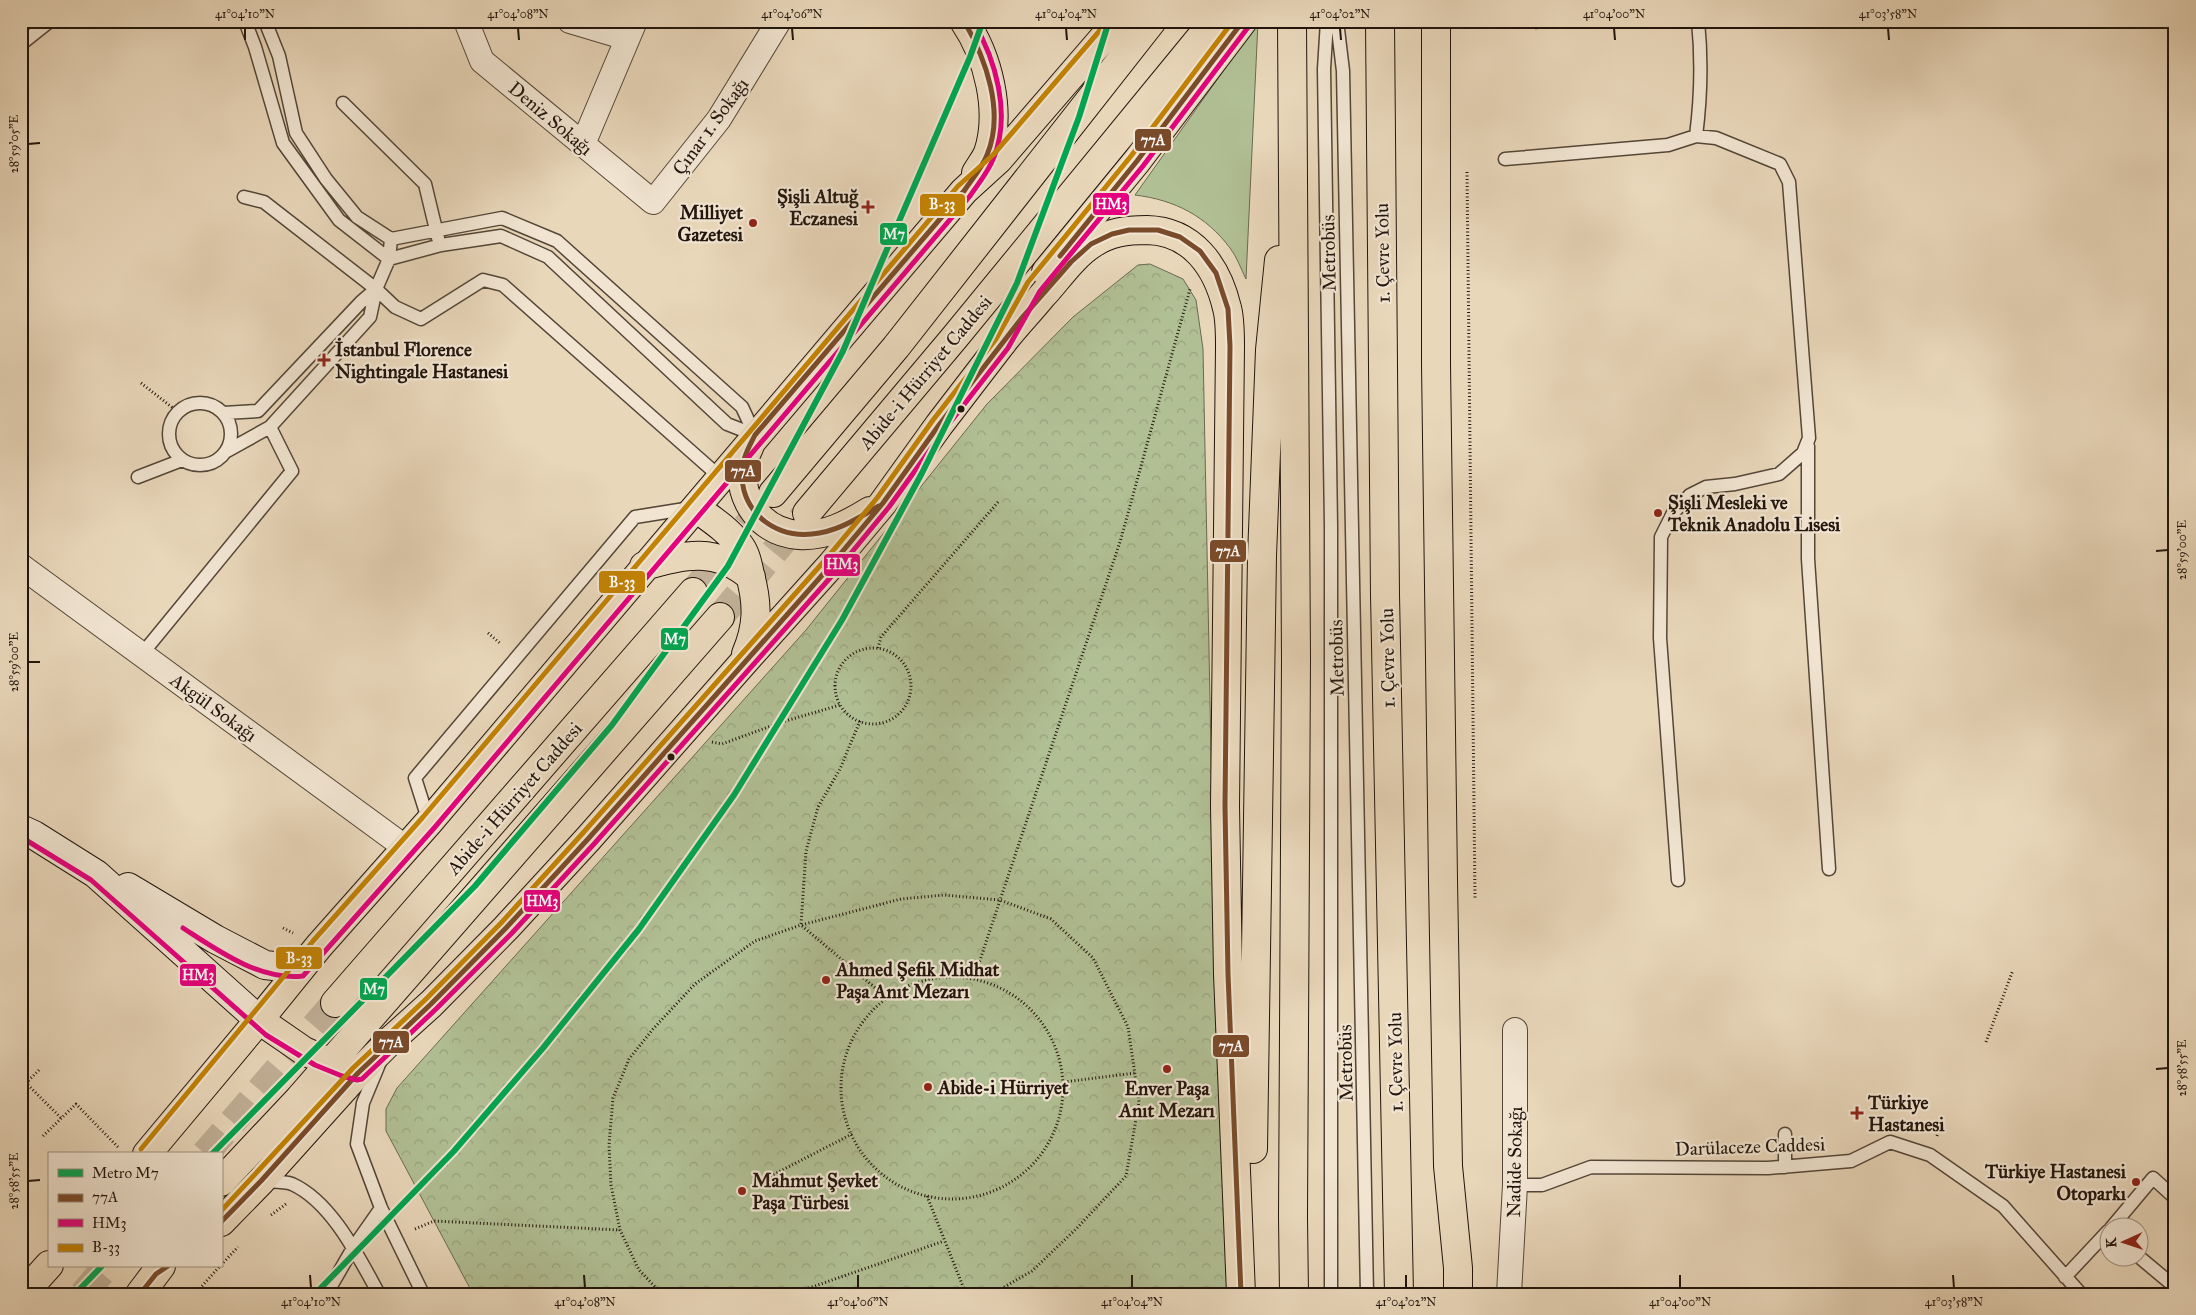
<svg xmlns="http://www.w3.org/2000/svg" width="2196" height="1315" viewBox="0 0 2196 1315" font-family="'IM FELL Great Primer',serif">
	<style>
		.grass { fill: #b1bf94; stroke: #6a6a50 }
		.forest { fill: url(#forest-crowns); stroke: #6a6a50 }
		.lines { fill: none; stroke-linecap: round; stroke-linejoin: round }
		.primary-tunnel { stroke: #c1b097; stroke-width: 28; stroke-dasharray: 28 14; stroke-linecap: butt }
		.lane-casing { stroke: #544638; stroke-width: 15 }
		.street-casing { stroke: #544638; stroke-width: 26 }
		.secondary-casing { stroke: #22150d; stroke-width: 30 }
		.primary-casing { stroke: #22150d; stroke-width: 30 }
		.highway-casing { stroke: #22150d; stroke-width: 30 }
		.path { stroke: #22150d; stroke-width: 3; stroke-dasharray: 1 2.5; stroke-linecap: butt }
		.lane { stroke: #f1e5d2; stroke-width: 12 }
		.street { stroke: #f1e5d2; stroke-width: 24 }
		.secondary { stroke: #f1e5d2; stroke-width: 28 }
		.primary { stroke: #e9d7ba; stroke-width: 28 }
		.highway { stroke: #e9d7ba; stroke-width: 28 }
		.bus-1-casing { stroke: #f1e5d2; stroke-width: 9 }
		.bus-2-casing { stroke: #f1e5d2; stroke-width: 9 }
		.bus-3-casing { stroke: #f1e5d2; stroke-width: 9 }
		.bus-1 { stroke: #7a4b2a; stroke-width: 5 }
		.bus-2 { stroke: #e5007d; stroke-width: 5 }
		.bus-3 { stroke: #c28203; stroke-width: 5 }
		.metro-1-casing { stroke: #f1e5d2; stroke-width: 10 }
		.metro-1 { stroke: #00a651; stroke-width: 6 }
		.ticks { fill: none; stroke: #22150d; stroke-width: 2 }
		.poi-dot { fill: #8f2418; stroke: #f1e5d2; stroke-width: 2 }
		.bus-dot { fill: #22150d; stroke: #f1e5d2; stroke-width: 2 }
		.labels { text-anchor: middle; stroke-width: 4.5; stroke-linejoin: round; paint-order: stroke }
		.street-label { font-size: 19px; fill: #22150d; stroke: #f1e5d2 }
		.poi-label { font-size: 19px; font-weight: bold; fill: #22150d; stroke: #f1e5d2; text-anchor: start }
		.line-badge { stroke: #f1e5d2; stroke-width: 2 }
		.badge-label { font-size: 14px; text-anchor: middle; font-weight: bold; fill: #fff }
		.neatline { fill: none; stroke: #22150d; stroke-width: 2 }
		.ticks-label { font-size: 12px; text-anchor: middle; fill: #22150d }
	</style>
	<defs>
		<pattern id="forest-crowns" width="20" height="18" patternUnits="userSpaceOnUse" patternTransform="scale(1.25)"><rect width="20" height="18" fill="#b1bf94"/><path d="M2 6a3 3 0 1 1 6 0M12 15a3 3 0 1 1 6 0" fill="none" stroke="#98a37e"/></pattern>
	</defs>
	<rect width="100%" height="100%" fill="#e9d7ba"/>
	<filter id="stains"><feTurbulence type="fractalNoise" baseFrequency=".004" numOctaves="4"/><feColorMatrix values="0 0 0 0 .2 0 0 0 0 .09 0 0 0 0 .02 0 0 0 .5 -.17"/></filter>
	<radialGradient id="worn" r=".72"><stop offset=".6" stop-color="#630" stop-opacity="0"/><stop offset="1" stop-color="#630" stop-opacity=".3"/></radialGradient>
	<path class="grass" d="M1534,21H1607L1535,29Z
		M1258,22L1246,279C1241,269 1237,257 1230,248C1206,216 1175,200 1135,195Z"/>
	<path class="forest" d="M1150,264L1183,279L1196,300L1203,349L1215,951L1227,1294H473L386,1131V1109L397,1088L806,630L987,404L1073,317L1138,265Z"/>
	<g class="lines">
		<path class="primary-tunnel" d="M693,592L771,496
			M720,617L804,516
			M205,1154L335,1003
			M83,1294L107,1266"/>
		<g class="lane-casing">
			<path id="lane" d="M245,21L255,47L283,143L339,220L389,259L441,245L501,236L548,257L727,424L755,435
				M265,21L279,56L296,133L326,179L357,217L391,239L502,218L557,241L742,407L755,435
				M1327,21L1324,69L1331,526V1294
				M1337,21L1343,71L1367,1294
				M21,25L26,21
				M21,44L50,21
				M343,103L425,184L438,238
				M1696,136C1701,97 1702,60 1698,21
				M1505,159L1668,145L1696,136L1716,138L1780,164L1789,182L1809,438L1803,453L1779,474L1735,484L1706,487L1690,495L1673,513L1661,537L1660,638L1678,880
				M244,197L264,202L376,289L395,307L421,319L483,280L503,285L720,477
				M169 434a31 31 0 1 1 62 0a31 31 0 1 1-62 0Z
				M224,413L258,411L361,302L376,289
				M1808,446V559L1829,869
				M227,451L270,427L370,317L376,289L389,259L391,239
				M138,477L182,460
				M142,654L292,471L270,427
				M429,822L415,778L635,517L691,508
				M380,1062L363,1103L357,1144L381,1208L423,1294
				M1785,1134V1167
				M261,1181C270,1182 284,1181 292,1184C332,1202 359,1258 379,1294
				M1515,1185H1542L1591,1167L1768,1168L1851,1161L1890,1142L1930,1155L2003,1206L2081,1294
				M2111,1228L2153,1178L2175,1198
				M2138,1256L2175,1287
				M2065,1277L2108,1231
				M323,1294L327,1293L353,1248L381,1208"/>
		</g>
		<g class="street-casing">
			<path id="street" d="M466,21L482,61L653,202L719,119L779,21
				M570,21L627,38
				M583,144L635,21
				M21,566L406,848
				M1509,1294L1515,1185V1030"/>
		</g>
		<g class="secondary-casing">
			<path id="secondary" d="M21,829L34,835L96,874L259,1020
				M128,887L215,939L265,965L300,969"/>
		</g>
		<g class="primary-casing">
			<path id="primary" d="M964,21C988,56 1002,111 988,153C985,160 980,166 976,173
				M1046,272L1137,161L1243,21
				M750,445C748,451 744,457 743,463C738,500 761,532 799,535C825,537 849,524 870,511
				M773,493L896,347L1152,21
				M696,508C711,519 728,530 740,546C746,554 748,565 750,575C758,604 758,626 746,654
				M807,513L955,337L1214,21
				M644,566C684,554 717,547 751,577
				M335,1003L693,592
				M259,1020L304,1051L347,1070
				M147,1154L259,1020L319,946L429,822L964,191L998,160L1118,21
				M221,1182L299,1099L720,617
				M221,1222L261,1181L358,1073L391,1040L431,1004L506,928L588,839L743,663L832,564L883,503L939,425L1002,343L1014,323
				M23,1294L49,1265
				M140,1294L161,1266"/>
		</g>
		<g class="highway-casing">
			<path id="highway" d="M1292,21L1296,658L1293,1218L1294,1294
				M1380,21L1385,595L1399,1294
				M1436,21V364L1443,880L1448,1166L1458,1268V1294
				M1002,343C1015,326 1029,312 1042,296C1058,279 1072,257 1092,244C1109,232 1127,230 1147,230C1192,231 1217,266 1227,308C1230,319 1230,333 1230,346L1225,806L1228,974L1241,1294
				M1253,1149L1262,556L1270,350L1279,260"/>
		</g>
		<path class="path" d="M1467,172L1475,898
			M141,383L178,412
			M488,633L501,644
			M878,648L881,637L999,501
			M835 686a38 38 0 1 1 76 0a38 38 0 1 1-76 0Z
			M860,721L840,769L818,807L806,851L801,925L887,998
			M712,742L722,744L782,722L840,705
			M283,928L293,933
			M841 1088a111 111 0 1 1 222 0a111 111 0 1 1-222 0Z
			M974,978L1120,542L1190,289
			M1986,1042L2013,970
			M39,1070L26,1083L61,1118
			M1064,1082L1135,1073
			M43,1136L76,1104L119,1148
			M1937,1136L1943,1120
			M761,1181L852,1134
			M927,1196L966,1294
			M271,1215L286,1204
			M415,1229L434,1221L620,1230
			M221,1265L238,1247
			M195,1294L220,1266
			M662,1294L639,1270L620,1230L611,1185L609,1145L613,1098L629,1059L653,1029L695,984L755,941L801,925L901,899L944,895L1000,900L1051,919L1093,958L1128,1027L1139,1102L1126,1176L1076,1229L1032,1271L992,1294
			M792,1294L944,1241"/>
		<use href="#lane" class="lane"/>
		<use href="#street" class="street"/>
		<use href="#secondary" class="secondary"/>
		<use href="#primary" class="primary"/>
		<use href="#highway" class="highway"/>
		<g class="bus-1-casing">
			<path id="bus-1" d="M1060,256L1137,161L1243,21
				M879,506C858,518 837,532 812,534C769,539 733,503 744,460C746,451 751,443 755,435L964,191C972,179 982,168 987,155C1005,112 986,59 964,21
				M221,1222L261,1181L358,1073L431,1004L506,928L588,839L832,564L883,503L939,425L1021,319L1071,262L1091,244L1112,234L1129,230H1158L1180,237L1200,251L1216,273L1228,309L1230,346L1225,806L1228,974L1241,1294
				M140,1294L156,1274L168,1266"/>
		</g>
		<g class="bus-2-casing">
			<path id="bus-2" d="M21,837L91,880L266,1035L315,1065L342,1076L357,1080L362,1079L436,1009L512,933L594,844L838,569L889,507L945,429L1008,348L1040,291L1143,166L1249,26
				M183,928C217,950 260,981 303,976L435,827L970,196C978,184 989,171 994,157C1011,114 996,60 973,21"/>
		</g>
		<g class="bus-3-casing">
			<path id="bus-3" d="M141,1149L313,941L423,817L958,186L993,155L1108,21
				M221,1211L353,1068L426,999L501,923L582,834L826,559L877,498L933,420L996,339L1028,282L1131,156L1233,21"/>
		</g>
		<use href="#bus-1" class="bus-1"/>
		<use href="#bus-2" class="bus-2"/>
		<use href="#bus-3" class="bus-3"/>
		<g class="metro-1-casing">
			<path id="metro-1" d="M212,1154L475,886L612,725L728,566L843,351L970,57L983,21
				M75,1294L102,1266
				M315,1294L454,1151L543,1048L639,929L734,795L842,620L922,473L1017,283L1079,117L1109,21"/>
		</g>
		<use href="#metro-1" class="metro-1"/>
	</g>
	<path class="ticks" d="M245,28V40M518,28L519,40M792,28L793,40M1066,28L1067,40M1340,28L1341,40M1614,28L1615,40M1888,28L1889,40M28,144L40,143M2156,551L2168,550M28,662H40M2156,1069L2168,1068M28,1181L40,1180M310,1275L311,1288M584,1275L585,1288M858,1275V1288M1132,1275V1288M1406,1275V1288M1680,1275V1288M1953,1275L1954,1288"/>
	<g class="poi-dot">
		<path d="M865.5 199.5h5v5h5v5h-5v5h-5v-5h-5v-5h5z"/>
		<circle cx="753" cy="223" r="5"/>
		<path d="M321.5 352.5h5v5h5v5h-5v5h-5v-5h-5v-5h5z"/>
		<circle cx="1658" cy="513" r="5"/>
		<circle cx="826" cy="980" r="5"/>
		<circle cx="1167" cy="1069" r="5"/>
		<circle cx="928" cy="1087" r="5"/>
		<path d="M1854.5 1105.5h5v5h5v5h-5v5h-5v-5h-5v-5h5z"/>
		<circle cx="2136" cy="1182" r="5"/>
		<circle cx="742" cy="1191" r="5"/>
	</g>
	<g class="bus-dot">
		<circle cx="961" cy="409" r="4.5"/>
		<circle cx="671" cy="757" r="4.5"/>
	</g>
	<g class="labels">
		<g class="street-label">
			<text transform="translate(551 118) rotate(40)" y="7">Deniz Sokağı</text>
			<text transform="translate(710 126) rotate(-54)" y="7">Çınar 1. Sokağı</text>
			<text transform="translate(1328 253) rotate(-91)" y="7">Metrobüs</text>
			<text transform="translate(1382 253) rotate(-91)" y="7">1. Çevre Yolu</text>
			<text transform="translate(925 372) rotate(-50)" y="7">Abide-i Hürriyet Caddesi</text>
			<text transform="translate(1336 658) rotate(-91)" y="7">Metrobüs</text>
			<text transform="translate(1387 658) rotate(-91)" y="7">1. Çevre Yolu</text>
			<text transform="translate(214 707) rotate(36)" y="7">Akgül Sokağı</text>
			<text transform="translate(514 798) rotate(-49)" y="7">Abide-i Hürriyet Caddesi</text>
			<text transform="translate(1395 1062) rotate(-91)" y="7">1. Çevre Yolu</text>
			<text transform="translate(1345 1063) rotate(-91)" y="7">Metrobüs</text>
			<text transform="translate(1750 1146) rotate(-2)" y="7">Darülaceze Caddesi</text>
			<text transform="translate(1514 1162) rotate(-89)" y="7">Nadide Sokağı</text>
		</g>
		<g class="poi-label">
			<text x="858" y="203" text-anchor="end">Şişli Altuğ<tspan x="858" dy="22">Eczanesi</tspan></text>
			<text x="743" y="219" text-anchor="end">Milliyet<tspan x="743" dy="22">Gazetesi</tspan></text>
			<text x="335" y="356">İstanbul Florence<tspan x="335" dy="22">Nightingale Hastanesi</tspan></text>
			<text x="1668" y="509">Şişli Mesleki ve<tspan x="1668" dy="22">Teknik Anadolu Lisesi</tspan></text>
			<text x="836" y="976">Ahmed Şefik Midhat<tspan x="836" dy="22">Paşa Anıt Mezarı</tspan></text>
			<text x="938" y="1094">Abide-i Hürriyet</text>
			<text x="1167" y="1095" text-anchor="middle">Enver Paşa<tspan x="1167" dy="22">Anıt Mezarı</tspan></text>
			<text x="1868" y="1109">Türkiye<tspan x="1868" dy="22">Hastanesi</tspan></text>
			<text x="2126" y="1178" text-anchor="end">Türkiye Hastanesi<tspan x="2126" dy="22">Otoparkı</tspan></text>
			<text x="752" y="1187">Mahmut Şevket<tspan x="752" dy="22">Paşa Türbesi</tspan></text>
		</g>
	</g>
	<g class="line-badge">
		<rect x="1134" y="128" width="38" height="24" rx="5" fill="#7a4b2a"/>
		<rect x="1092" y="192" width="38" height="24" rx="5" fill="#e5007d"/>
		<rect x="919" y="193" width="47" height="24" rx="5" fill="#c28203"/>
		<rect x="879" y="222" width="29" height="24" rx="5" fill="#00a651"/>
		<rect x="724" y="459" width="38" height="24" rx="5" fill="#7a4b2a"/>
		<rect x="1209" y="539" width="38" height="24" rx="5" fill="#7a4b2a"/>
		<rect x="823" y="553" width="38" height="24" rx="5" fill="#e5007d"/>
		<rect x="598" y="570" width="48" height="24" rx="5" fill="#c28203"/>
		<rect x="660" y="627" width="29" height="24" rx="5" fill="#00a651"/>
		<rect x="523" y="889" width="38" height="24" rx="5" fill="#e5007d"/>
		<rect x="275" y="946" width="48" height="24" rx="5" fill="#c28203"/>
		<rect x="179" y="963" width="38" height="24" rx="5" fill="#e5007d"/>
		<rect x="359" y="977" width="29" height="24" rx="5" fill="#00a651"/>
		<rect x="372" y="1030" width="38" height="24" rx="5" fill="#7a4b2a"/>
		<rect x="1212" y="1034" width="38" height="24" rx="5" fill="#7a4b2a"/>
	</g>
	<g class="badge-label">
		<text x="1153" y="145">77A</text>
		<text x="1111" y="209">HM3</text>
		<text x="942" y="209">B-33</text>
		<text x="894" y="239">M7</text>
		<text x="743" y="476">77A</text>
		<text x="1228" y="556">77A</text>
		<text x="842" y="569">HM3</text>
		<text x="622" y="587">B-33</text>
		<text x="675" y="644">M7</text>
		<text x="542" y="906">HM3</text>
		<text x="299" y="963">B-33</text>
		<text x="198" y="980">HM3</text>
		<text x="374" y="994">M7</text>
		<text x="391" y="1047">77A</text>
		<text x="1231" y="1051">77A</text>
	</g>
	<rect width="2196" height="1315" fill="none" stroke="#e9d7ba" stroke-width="55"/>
	<rect x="48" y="1152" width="175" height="115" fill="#f1e5d2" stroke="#9e9283"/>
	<rect x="58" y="1169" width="25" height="8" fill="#00a651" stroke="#9e9283"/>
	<text x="92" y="1178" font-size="15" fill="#22150d">Metro M7</text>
	<rect x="58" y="1194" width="25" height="8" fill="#7a4b2a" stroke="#9e9283"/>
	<text x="92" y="1202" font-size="15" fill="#22150d">77A</text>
	<rect x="58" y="1219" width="25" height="8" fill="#e5007d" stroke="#9e9283"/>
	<text x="92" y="1228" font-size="15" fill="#22150d">HM3</text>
	<rect x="58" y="1244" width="25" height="8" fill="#c28203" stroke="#9e9283"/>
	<text x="92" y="1252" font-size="15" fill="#22150d">B-33</text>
	<g transform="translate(2124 1242) rotate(267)"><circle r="24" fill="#f1e5d2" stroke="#9e9283"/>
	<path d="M0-4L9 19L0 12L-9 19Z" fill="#8f2418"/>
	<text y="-8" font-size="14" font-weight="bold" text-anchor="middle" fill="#22150d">K</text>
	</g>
	<rect x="28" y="28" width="2140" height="1260" class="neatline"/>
	<g class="ticks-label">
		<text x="245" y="18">41°04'10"N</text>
		<text x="518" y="18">41°04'08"N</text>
		<text x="792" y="18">41°04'06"N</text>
		<text x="1066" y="18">41°04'04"N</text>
		<text x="1340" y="18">41°04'02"N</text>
		<text x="1614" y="18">41°04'00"N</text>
		<text x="1888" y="18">41°03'58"N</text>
		<text transform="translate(14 144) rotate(-90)" y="4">28°59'05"E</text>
		<text transform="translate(2182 550) rotate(-90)" y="4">28°59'00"E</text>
		<text transform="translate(14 662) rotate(-90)" y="4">28°59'00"E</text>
		<text transform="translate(2182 1068) rotate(-90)" y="4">28°58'55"E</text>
		<text transform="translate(14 1181) rotate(-90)" y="4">28°58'55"E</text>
		<text x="311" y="1306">41°04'10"N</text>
		<text x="585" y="1306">41°04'08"N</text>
		<text x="858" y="1306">41°04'06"N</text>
		<text x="1132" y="1306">41°04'04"N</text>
		<text x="1406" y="1306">41°04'02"N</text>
		<text x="1680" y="1306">41°04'00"N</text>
		<text x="1954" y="1306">41°03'58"N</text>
	</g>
	<rect width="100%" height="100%" filter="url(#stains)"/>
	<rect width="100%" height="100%" fill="url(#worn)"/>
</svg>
